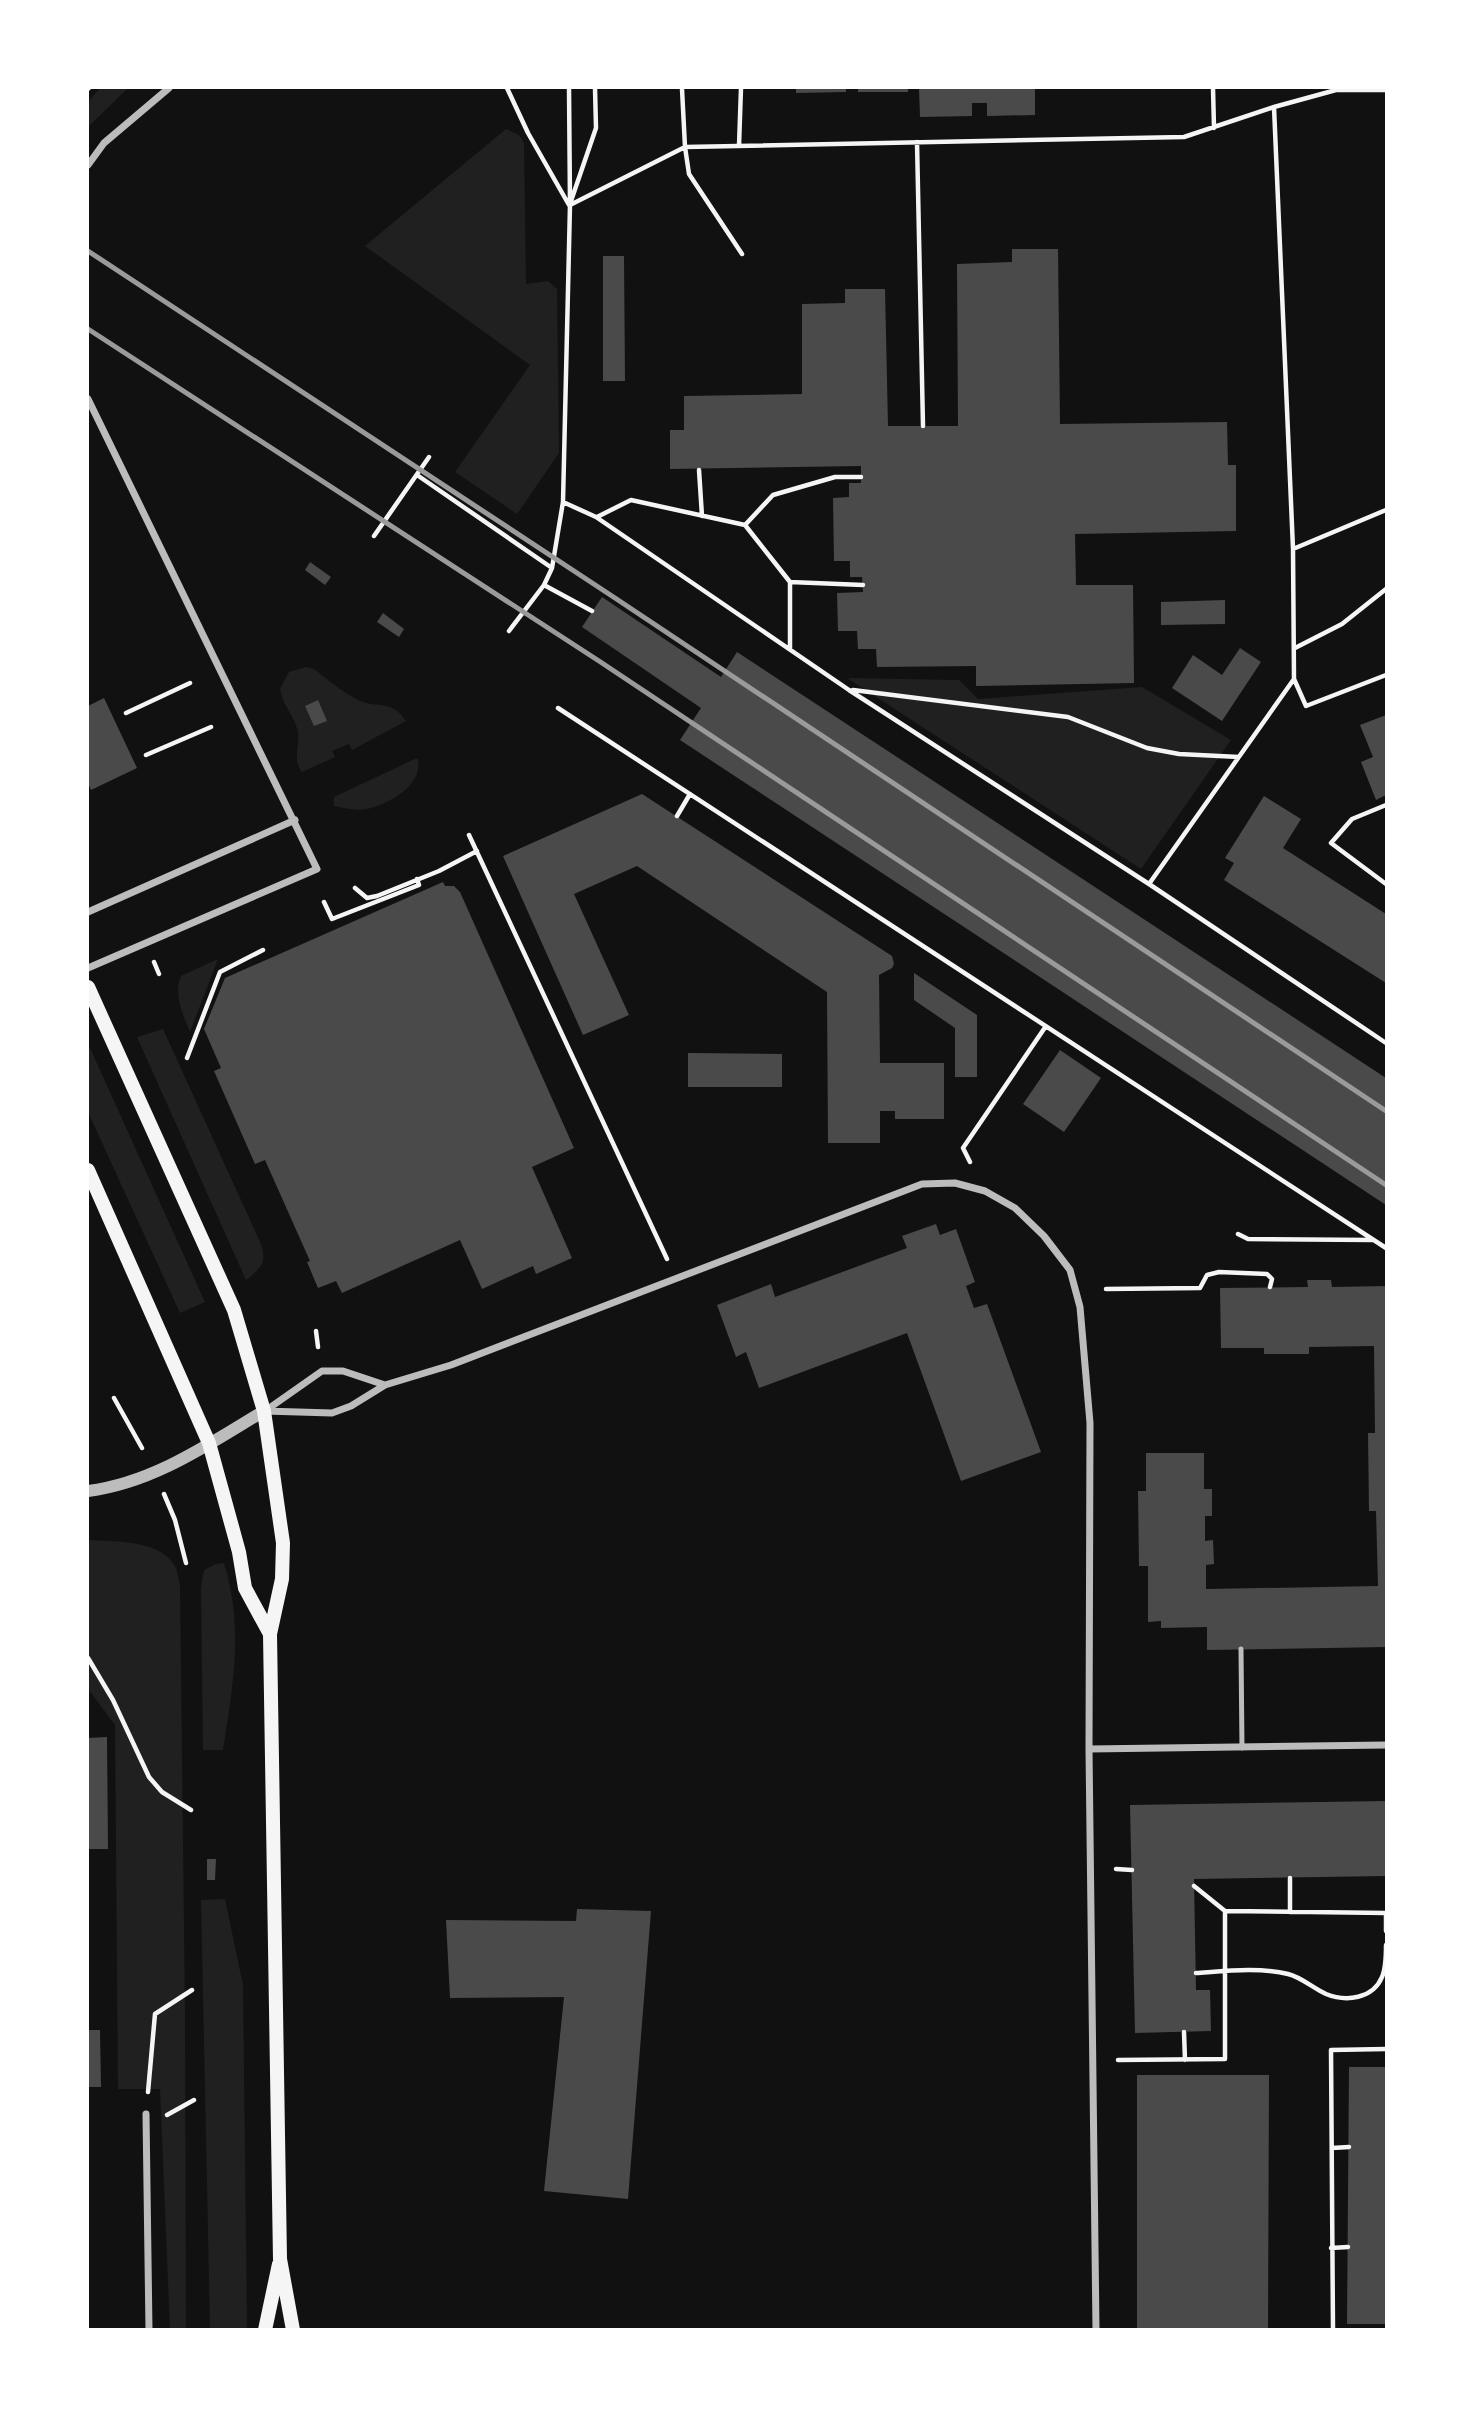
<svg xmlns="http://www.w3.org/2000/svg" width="1474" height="2417" viewBox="0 0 1474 2417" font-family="Poppins,sans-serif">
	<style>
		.green { fill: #202020 }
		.building { fill: #4a4a4a }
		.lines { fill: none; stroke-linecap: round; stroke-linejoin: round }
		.path { stroke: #f5f5f5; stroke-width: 4.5 }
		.service { stroke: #bcbcbc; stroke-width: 5 }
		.minor { stroke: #bcbcbc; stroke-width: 7 }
		.tertiary { stroke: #bcbcbc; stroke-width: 12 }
		.secondary { stroke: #f5f5f5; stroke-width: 14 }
		.rail { stroke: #9a9a9a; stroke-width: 5 }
	</style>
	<rect width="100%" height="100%" fill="#111"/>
	<path class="green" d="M100,88H128L88,127V102Z
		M506,129L519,135L524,143L526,284L548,281L557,289L559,453L517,514L455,472L530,365L365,246Z
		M306,667L314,669C327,679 341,691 356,699C375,710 390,697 406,721L352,750L349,744L332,751L335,757L302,772C292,758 300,747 298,732C295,717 282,704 280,689L289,672Z
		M847,678L959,680L978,699L1142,687L1231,740L1141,869Z
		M415,759H418C423,786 389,804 367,809C357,811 344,808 334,806V797Z
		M218,959L190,1032C183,1014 173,996 181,976Z
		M163,1029L261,1244C267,1265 261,1267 246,1280L137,1037Z
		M90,1048L205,1302L180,1313L88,1112V1049Z
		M88,1540C115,1542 162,1539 176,1568C178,1573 178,1579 180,1584L185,2014L186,2329H170L160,2089H118L115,1725L88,1689Z
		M224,1563C244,1628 233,1685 223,1750H203L201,1588L204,1570L216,1564Z
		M225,1899L243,1985L247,2328L213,2330L210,2327L201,1900Z"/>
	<path class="building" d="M796,88H846V92L796,93Z
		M858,88H908V92H858Z
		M919,88H1035V115L987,116V103H972V116L920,117Z
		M1012,249H1058L1060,424L1227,422L1228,465H1236V531L1075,534L1076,585H1133L1134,683L976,686V666L877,667L876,649H858L857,631H838L837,593L863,592L862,577H850V561H834L833,498L849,497V483H861V466L670,469V430H684V396L802,394V304L845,303V289H885L888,426H958L957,264L1012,262Z
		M603,256H624L625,381H603Z
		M310,562L331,577L325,585L305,570Z
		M602,597L721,677L737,652L1386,1078V1205L680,740L701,708L582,627Z
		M1225,600V624L1161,625V602Z
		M383,613L404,629L399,637L377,622Z
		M1240,648L1261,662L1222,721L1172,688L1193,655L1222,675Z
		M104,698L137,768L91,790L88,783V706Z
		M318,700L327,721L314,726L305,706Z
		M1386,715V795L1376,800L1361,762L1373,757L1360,725Z
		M642,794L892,956L894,964L892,968L879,975L880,1063H944V1119H895V1111H880V1143H828L827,992L637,866L574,894L629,1015L583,1035L503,856Z
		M1264,796L1301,819L1283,848L1386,914V983L1224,880L1234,863L1225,858Z
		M443,882L445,886H454L460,892L574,1148L532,1167L572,1258L536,1274L533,1266L482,1289L460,1240L342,1293L336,1281L318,1288L307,1262L310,1261L265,1160L255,1164L214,1071L221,1068L204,1029L225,978Z
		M914,973L977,1015V1077H955V1028L914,1000Z
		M1060,1050L1101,1078L1064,1132L1023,1104Z
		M688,1053L782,1054V1087H688Z
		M936,1224L940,1235L956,1229L975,1282L966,1286L974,1308L987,1304L1041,1452L961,1481L907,1333L759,1388L746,1352L736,1357L717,1305L771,1284L775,1297L907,1248L902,1236Z
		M1307,1280H1331L1332,1287L1386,1286V1647L1207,1650V1627L1161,1628V1621L1148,1622V1566H1139L1138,1491H1146V1453H1204V1489H1212V1516H1205V1541L1213,1540L1214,1564L1206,1565V1589L1378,1586L1376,1511H1369L1368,1433H1375L1374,1346L1309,1347V1354H1264V1348H1221L1220,1288L1308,1287Z
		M107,1737L108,1849H88V1738Z
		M1386,1801V1876L1194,1879L1196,1990H1210L1211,2031L1135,2033L1130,1805Z
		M207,1859H216L215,1880H207Z
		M577,1909L651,1911L628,2199L544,2191L564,1997L450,1998L446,1920L576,1921Z
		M88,2030H100L101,2087H88Z
		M1349,2067H1386V2324H1347Z
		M1137,2075H1269L1268,2330H1137Z"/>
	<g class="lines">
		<path class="path" d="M507,88L528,133L569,205
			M1213,88L1214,128
			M88,89L89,88
			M682,89L685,147L689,174L742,254
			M917,142L923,426
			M739,146L741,88
			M571,201L596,128L595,88
			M570,205L685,147L1184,137L1274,107L1336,90H1386
			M699,470L702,516
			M417,475L552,568
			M563,502L596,517L849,690L1149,884L1386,1043
			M597,517L631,500L745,525L790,582L863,585
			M745,525L773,495L835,477H861
			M374,536L429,457
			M1293,549L1386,510
			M790,582V649
			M544,585L592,611
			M509,631L544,585L552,568L563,502L570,205L569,88
			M1295,648L1342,624L1386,589
			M1294,679L1306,706L1386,675
			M853,690L1068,717L1147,748L1179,754L1239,757
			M558,708L1386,1248
			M126,713L190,683
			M146,755L211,727
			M1386,805L1352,819L1331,843L1386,884
			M677,816L690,794
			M469,835L667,1259
			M1149,884L1294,679L1293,549L1274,107
			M355,888L367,898L377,896L439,871L477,851
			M324,902L332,919L419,885L417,879
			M154,962L159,974
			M187,1058L220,972L263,950
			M970,1162L963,1148L1046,1026
			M1238,1234L1248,1239L1373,1240
			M1106,1289L1200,1288L1207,1275L1219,1272L1267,1274L1272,1279L1270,1287
			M316,1331L318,1347
			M114,1398L142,1448
			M164,1494L175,1520L186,1563
			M88,1658L113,1700L149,1777L162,1792L191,1810
			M1116,1869L1132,1870
			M1290,1878V1912
			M1194,1886L1225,1911
			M1386,1913V1931
			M1196,1973C1225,1971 1259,1967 1288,1974C1301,1977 1313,1988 1326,1994C1346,2002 1373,1999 1382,1977C1386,1968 1386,1956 1386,1945
			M1184,2032L1185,2060
			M1118,2060L1225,2059V1911L1386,1913
			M148,2092L155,2014L192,1990
			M167,2115L194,2100
			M1332,2148L1349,2147
			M1331,2248L1348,2247
			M1333,2330L1331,2050L1386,2049"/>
		<path class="service" d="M1241,1649L1242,1748"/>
		<path class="minor" d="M88,165L104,143L169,88
			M88,399L317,869L88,968
			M88,912L295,820
			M264,1411L332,1413L351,1406L385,1385L451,1365L922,1184L955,1183L985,1191L1015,1208L1044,1236L1070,1270L1080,1307L1090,1423L1089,1749L1096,2330
			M265,1411L322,1371H343L385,1385
			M1089,1749L1386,1745
			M146,2114L149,2330"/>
		<path class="tertiary" d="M88,1491C153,1483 209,1444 264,1411"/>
		<path class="secondary" d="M88,987L234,1310L264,1411L283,1543L282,1579L270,1634L280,2259L293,2330
			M88,1170L209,1443L239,1552L245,1588L270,1634
			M265,2330L279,2264"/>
		<path class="rail" d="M88,251L615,598L1386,1111
			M88,329L599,661L1386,1185"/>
	</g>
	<rect width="1474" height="2417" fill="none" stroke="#ffffff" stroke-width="178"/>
</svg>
